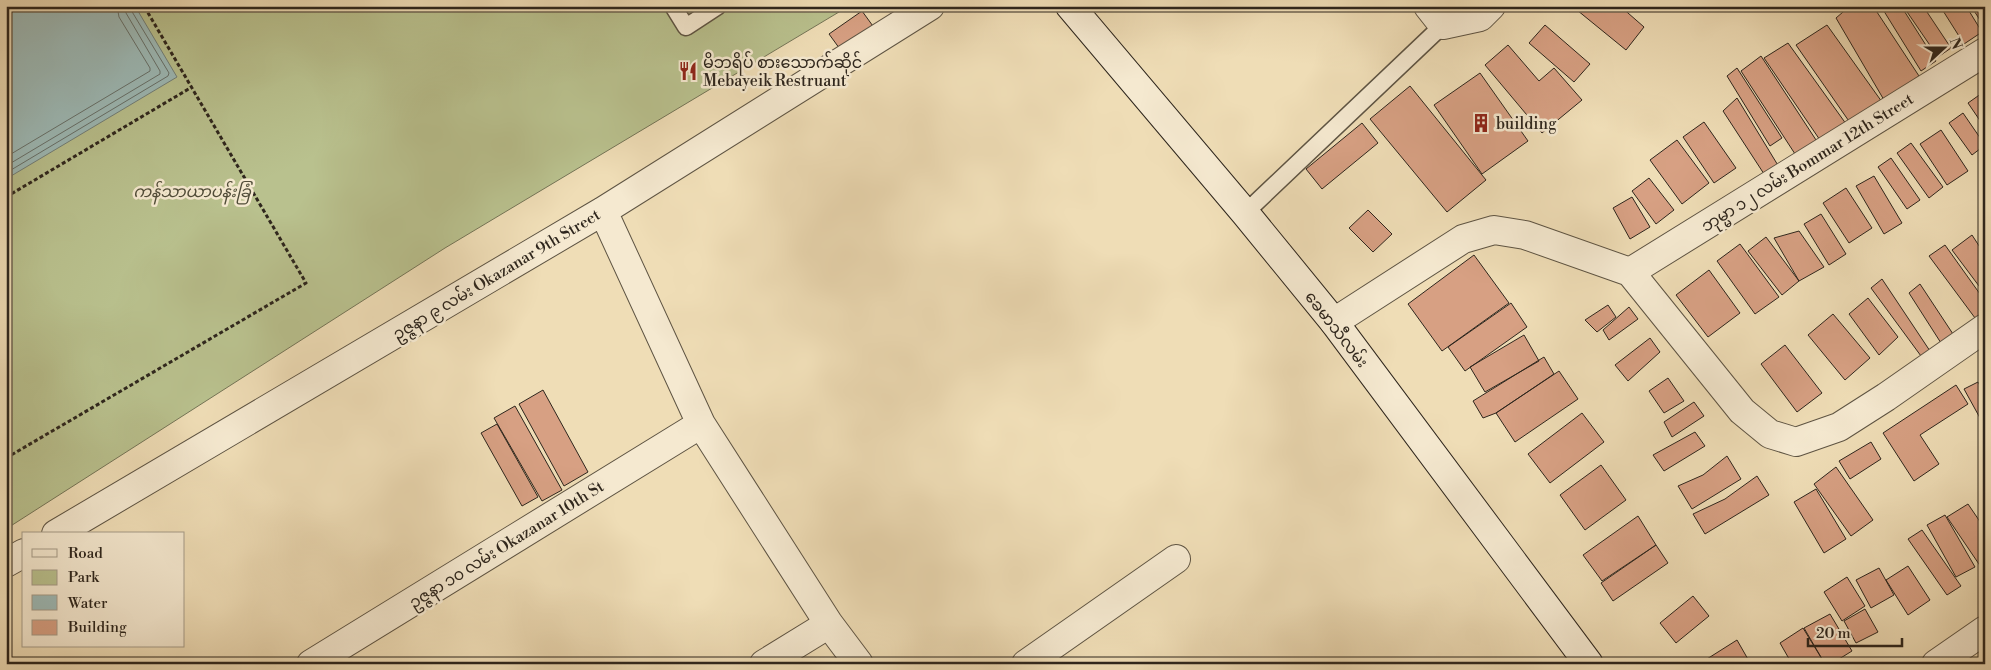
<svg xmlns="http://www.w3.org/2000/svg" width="1991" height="670" font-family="'Libre Bodoni','Noto Sans Myanmar',serif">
<rect width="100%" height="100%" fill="#efddb6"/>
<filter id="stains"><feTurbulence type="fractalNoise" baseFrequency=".004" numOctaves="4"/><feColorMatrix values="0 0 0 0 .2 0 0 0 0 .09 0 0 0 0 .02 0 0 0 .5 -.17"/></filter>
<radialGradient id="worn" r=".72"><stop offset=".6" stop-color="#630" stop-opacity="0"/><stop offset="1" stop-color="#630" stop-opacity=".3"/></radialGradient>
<!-- green -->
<path fill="#b9c18e" stroke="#747456" d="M6 6H849L445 248 6 529Z"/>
<!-- water -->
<path fill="#9dbab7" stroke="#717f79" d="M6 6H135L177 77 6 179Z"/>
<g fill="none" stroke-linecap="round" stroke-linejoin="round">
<!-- shore -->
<path stroke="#66706a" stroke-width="1" d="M6 157 150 71V68L119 17 117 6
M6 166 160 74V71L126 13 124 6
M6 173 168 76 169 73 131 10V6"/>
</g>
<!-- building -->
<path fill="#d7a083" stroke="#2e261d" d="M1572 6H1620L1644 27 1626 50Z
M1850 6H1873L1919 76 1884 100 1836 18Z
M1885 6H1901L1936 61 1921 71 1882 8Z
M1903 6H1923L1951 48 1938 57Z
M1940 6H1966L1982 32 1964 44Z
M1971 6H1985V28Z
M862 11 878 33 845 56 829 34Z
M1545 25 1590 64 1574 82 1529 43Z
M1827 25 1882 102 1853 127 1796 45Z
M1788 43 1849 128 1822 143 1764 58Z
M1508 45 1539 81 1554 68 1582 100 1542 133 1485 65Z
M1761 56 1818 143 1797 157 1741 71Z
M1737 68 1782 138 1770 146 1727 76Z
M1480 73 1528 141 1482 174 1434 105Z
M1410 86 1486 180 1447 212 1370 119Z
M1985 91V128L1968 103Z
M1737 98 1779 167 1766 177 1723 111Z
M1963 113 1985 145 1972 155 1949 123Z
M1704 122 1736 168 1714 183 1683 137Z
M1362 123 1378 143 1322 189 1306 169Z
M1941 130 1968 171 1947 185 1920 144Z
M1677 140 1709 183 1682 204 1650 160Z
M1911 143 1943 187 1929 198 1897 153Z
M1891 158 1920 200 1907 209 1878 167Z
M1874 176 1902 223 1884 234 1856 186Z
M1649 178 1674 210 1656 224 1632 191Z
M1846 188 1872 228 1849 243 1823 203Z
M1632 197 1650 227 1630 239 1613 208Z
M1368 210 1392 234 1373 252 1349 228Z
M1821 214 1846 254 1829 265 1804 224Z
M1799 231 1824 267 1799 281 1774 238Z
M1972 235 1985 255V294L1952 250Z
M1766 237 1799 281 1782 295 1748 251Z
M1740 244 1779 297 1755 314 1717 261Z
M1945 245 1985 301V317L1978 322 1929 256Z
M1474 255 1509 303 1442 351 1408 304Z
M1709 270 1740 313 1708 337 1676 295Z
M1882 279 1930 351 1921 356 1871 288Z
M1920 284 1953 334 1941 343 1909 293Z
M1868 298 1898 337 1879 355 1849 314Z
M1511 303 1527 327 1465 371 1448 347Z
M1608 305 1616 317 1597 332 1585 320Z
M1629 307 1638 319 1609 340 1603 330Z
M1833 314 1870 358 1845 380 1808 335Z
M1524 335 1539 361 1485 392 1470 367Z
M1650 338 1660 352 1628 381 1615 365Z
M1785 345 1822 393 1797 412 1761 364Z
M1544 357 1554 374 1496 413 1483 418 1473 401Z
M1559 371 1578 399 1515 442 1496 413Z
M1668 378 1684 401 1664 413 1649 391Z
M1978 382 1985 395V427L1964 389Z
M1956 385 1968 404 1920 435 1939 464 1914 481 1883 433Z
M543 390 588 472 564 486 519 404Z
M1694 402 1704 416 1672 437 1664 422Z
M515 406 562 490 542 501 494 418Z
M1582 413 1604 442 1550 483 1528 454Z
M497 424 538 497 522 506 481 433Z
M1695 432 1705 446 1664 471 1653 455Z
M1871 442 1881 459 1850 479 1839 461Z
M1727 456 1741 479 1692 509 1678 486 1703 475Z
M1601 465 1626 500 1585 530 1560 495Z
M1836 467 1873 520 1851 536 1814 484Z
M1757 476 1769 495 1705 534 1693 514 1725 499Z
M1816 489 1846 539 1824 553 1794 502Z
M1968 504 1985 529V573L1947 517Z
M1945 515 1975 567 1956 577 1927 525Z
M1638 516 1656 545 1602 581 1583 555Z
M1922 530 1961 586 1947 595 1908 539Z
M1656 545 1668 563 1613 601 1601 583Z
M1908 566 1930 600 1908 615 1886 580Z
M1879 568 1894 595 1871 608 1856 580Z
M1847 577 1865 606 1842 621 1824 592Z
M1693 596 1709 616 1676 643 1660 623Z
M1865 609 1878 632 1856 643 1844 621Z
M1830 614 1852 651 1831 664H1825L1804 628Z
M1803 628 1825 664H1792L1780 643Z
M1737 640 1749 661 1744 664H1699Z"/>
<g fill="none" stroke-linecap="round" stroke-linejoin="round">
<!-- service casing -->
<g stroke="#5e5443" stroke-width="19">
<path id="service" d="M673 6 686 27 718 6
M1245 213 1443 25"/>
</g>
<!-- minor casing -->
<g stroke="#5e5443" stroke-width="30">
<path id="minor" d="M1428 6 1443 25 1480 17 1491 6
M603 211 701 424 829 624 859 664
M1630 272 1985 52
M1334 322 1463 239 1494 230 1525 235 1630 272 1742 411 1770 434 1796 442 1839 427 1886 397 1985 328
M56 534 603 211 930 6
M6 563 24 553
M311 664 701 424
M764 664 829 624
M1026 664 1176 559"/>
</g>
<!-- tertiary casing -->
<g stroke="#5e5443" stroke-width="30">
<path id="tertiary" d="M1936 664 1985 630"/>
</g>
<!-- secondary casing -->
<g stroke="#2e261d" stroke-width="30">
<path id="secondary" d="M1070 6 1245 213 1334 322 1589 664"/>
</g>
<!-- path -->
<path stroke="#2e261d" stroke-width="3" stroke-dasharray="4 2.5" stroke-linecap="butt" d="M6 197 192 87
M6 458 306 283 144 6"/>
<!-- service -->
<use href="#service" stroke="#f5e9d0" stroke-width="16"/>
<!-- minor -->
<use href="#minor" stroke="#f5e9d0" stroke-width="28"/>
<!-- tertiary -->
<use href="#tertiary" stroke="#f5e9d0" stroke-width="28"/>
<!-- secondary -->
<use href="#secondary" stroke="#f5e9d0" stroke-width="28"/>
</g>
<!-- icons -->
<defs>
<g id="restaurant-bare" transform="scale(1.5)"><path d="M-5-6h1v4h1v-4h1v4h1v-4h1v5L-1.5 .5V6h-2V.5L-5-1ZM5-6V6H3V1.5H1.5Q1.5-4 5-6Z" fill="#8f2418" stroke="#f5e9d0" stroke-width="2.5" paint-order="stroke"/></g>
<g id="building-bare" transform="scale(1.5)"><path d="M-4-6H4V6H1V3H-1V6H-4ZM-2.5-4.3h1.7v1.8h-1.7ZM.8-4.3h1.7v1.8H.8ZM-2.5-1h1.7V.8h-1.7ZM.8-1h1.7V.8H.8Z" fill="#8f2418" stroke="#f5e9d0" stroke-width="2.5" paint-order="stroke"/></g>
</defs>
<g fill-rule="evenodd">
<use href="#restaurant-bare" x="688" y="71"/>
<use href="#building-bare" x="1481" y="123"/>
</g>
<g text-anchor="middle" stroke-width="5" stroke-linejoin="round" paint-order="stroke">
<!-- poi labels -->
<g font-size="16" fill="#2e261d" stroke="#f5e9d0" text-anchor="start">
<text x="703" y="68">မိဘရိပ် စားသောက်ဆိုင်<tspan x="703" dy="18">Mebayeik Restruant</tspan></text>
<text x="1496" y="129">building</text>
</g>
<!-- street labels -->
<g font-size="16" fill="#2e261d" stroke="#f5e9d0">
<text transform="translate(1807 162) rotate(-32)" y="6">ဘုမ္မာ ၁၂ လမ်း Bommar 12th Street</text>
<text transform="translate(496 274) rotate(-31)" y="6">ဥဇ္ဇနာ ၉ လမ်း Okazanar 9th Street</text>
<text transform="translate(1337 329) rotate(52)" y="6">ခေမာသီလမ်း</text>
<text transform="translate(506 544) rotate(-32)" y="6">ဥဇ္ဇနာ ၁၀ လမ်း Okazanar 10th St</text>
</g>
<!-- park labels -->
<g font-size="16" font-style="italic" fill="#514d39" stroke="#f5e9d0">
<text x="192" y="197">ကန်သာယာပန်းခြံ</text>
</g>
</g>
<!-- margin -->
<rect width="1991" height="670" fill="none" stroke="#efddb6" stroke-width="25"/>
<rect x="8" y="8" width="1976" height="655" fill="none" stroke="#2e261d" stroke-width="2.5"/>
<rect x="12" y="12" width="1966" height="645" fill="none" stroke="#2e261d"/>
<!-- legend -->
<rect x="22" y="532" width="162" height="115" fill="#f5e9d0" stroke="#a59b88"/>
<rect x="32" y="549" width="25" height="8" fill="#f5e9d0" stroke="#a59b88"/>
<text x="68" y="558" font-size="15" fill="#2e261d">Road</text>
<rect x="32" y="570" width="25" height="15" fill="#b9c18e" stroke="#a59b88"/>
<text x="68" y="582" font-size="15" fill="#2e261d">Park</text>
<rect x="32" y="595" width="25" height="15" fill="#9dbab7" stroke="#a59b88"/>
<text x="68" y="608" font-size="15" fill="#2e261d">Water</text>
<rect x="32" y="620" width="25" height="15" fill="#d7a083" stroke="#a59b88"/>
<text x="68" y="632" font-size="15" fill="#2e261d">Building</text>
<!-- north arrow -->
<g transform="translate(1944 48) rotate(69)" stroke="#f5e9d0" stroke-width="4" paint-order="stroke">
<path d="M0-4L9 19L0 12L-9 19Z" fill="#2e261d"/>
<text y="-8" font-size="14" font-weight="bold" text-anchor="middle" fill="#2e261d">N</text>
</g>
<!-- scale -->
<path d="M1808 638v8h94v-8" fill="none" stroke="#2e261d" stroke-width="2.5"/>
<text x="1816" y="638" font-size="15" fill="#2e261d" stroke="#f5e9d0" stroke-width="4" paint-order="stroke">20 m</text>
<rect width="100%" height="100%" filter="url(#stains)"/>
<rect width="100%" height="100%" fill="url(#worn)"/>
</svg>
